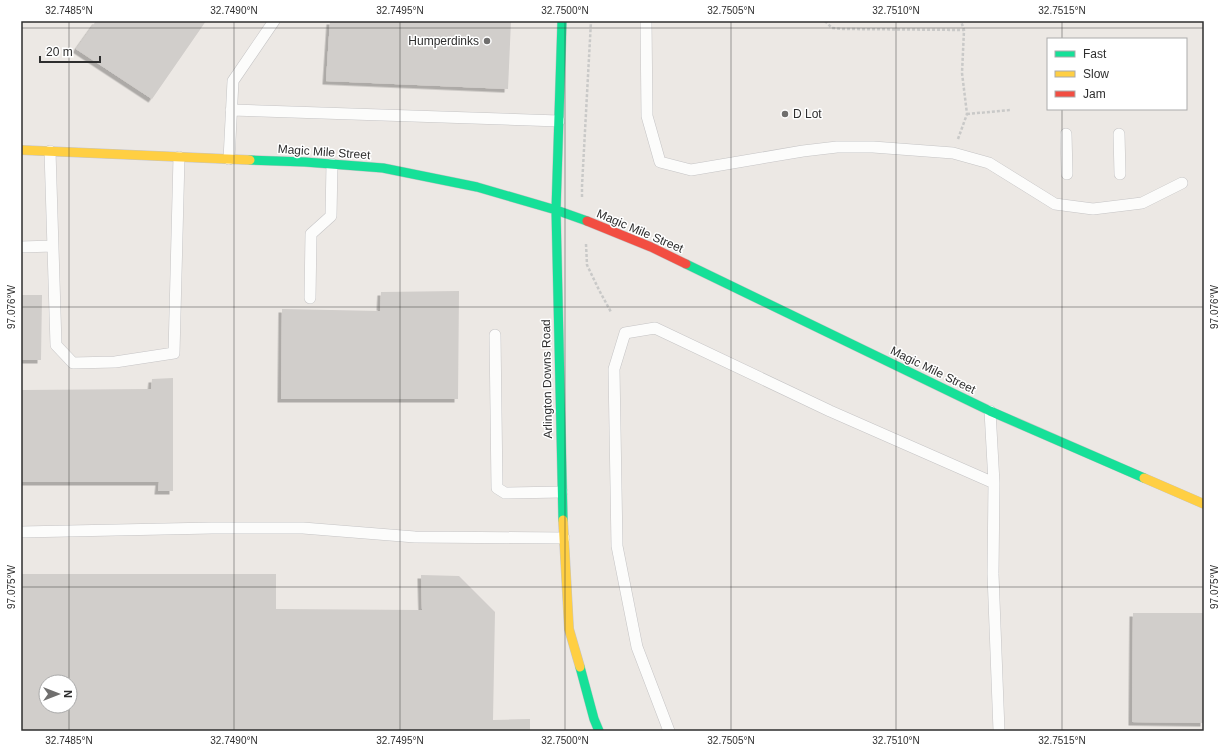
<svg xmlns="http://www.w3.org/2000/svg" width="1225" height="752" font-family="Helvetica,sans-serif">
<defs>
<filter id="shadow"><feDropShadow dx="-3.5" dy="3.5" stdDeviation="0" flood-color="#0004"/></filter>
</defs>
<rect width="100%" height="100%" fill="#ece8e4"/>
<!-- building -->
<path fill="#d1cecb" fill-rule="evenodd" filter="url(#shadow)" d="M96 21H206L152 99 76 49Z
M330 21H511L508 89 326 81Z
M459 291 458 399H281L282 309 380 311 381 292Z
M21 295H42L41 360H21Z
M173 378V491H158L159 482H21V390L151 389 152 379Z
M21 574H276V609L422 610 421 575 459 576 495 612 493 720 530 719V731H21ZM46 682H70V706H46Z
M1133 613H1204V723L1132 722Z"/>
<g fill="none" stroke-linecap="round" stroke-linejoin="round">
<!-- lane casing -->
<g stroke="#c5c4c5" stroke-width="12">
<path id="lane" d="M646 21 647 116 660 162 691 170 803 151 837 147H873L953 153 989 163 1055 204 1093 209 1142 203 1182 183
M231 110 559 121
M1066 134 1067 174
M1119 134 1120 174
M50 151 56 345 73 363 115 362 174 353 179 157
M229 159 233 81 274 21
M21 247 53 246
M310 298 311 234 331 216 332 164
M495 335 497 488 505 493 562 492
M990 411 994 483 993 574 999 731
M21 532 212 528H303L415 537 564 538
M669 731 637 647 617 546 614 369 625 333 655 328 830 411 994 483"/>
</g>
<!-- fast casing -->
<g stroke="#c5c4c5" stroke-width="10">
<path id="fast" d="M562 21 556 210 563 520
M250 160 305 162 383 168 477 187 556 210 587 221
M686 264 990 411 1144 478
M580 667 594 719 599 731"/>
</g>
<!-- slow casing -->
<g stroke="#c5c4c5" stroke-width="10">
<path id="slow" d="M21 150 250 160
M1144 478 1204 504
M563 520 569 629 580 667"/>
</g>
<!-- jam casing -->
<g stroke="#c5c4c5" stroke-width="10">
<path id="jam" d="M587 221 651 247 686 264"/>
</g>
<!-- path -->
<path stroke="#c9c9c8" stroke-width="2.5" stroke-dasharray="3 2" stroke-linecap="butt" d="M825 21 832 28 843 29 964 30
M967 114 1011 110
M958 139 967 114 962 73 964 30 961 21
M582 197V186L591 21
M586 244 587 265 599 290 611 312"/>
<!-- lane -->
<use href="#lane" stroke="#fcfcfb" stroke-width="11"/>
<!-- fast -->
<use href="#fast" stroke="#16e098" stroke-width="9"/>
<!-- slow -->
<use href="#slow" stroke="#ffcf43" stroke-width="9"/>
<!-- jam -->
<use href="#jam" stroke="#f24e42" stroke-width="9"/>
</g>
<!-- ticks -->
<path fill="none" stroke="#2e2e2e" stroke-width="1" stroke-opacity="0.45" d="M69 21V682M234 21V731M400 21V731M565 21V731M731 21V731M896 21V731M1062 21V39M21 28H1204M1062 109V731M21 307H1204M21 587H1204M69 706V731"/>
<!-- markers -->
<g fill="#706f6e" stroke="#fff" stroke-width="1.5">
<circle cx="487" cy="41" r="4"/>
<circle cx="785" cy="114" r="4"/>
</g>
<g text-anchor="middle" stroke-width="3" stroke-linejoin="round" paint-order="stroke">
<!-- poi labels -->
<g font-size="12" fill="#2e2e2e" stroke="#fff" text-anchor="end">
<text x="479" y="45">Humperdinks</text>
<text x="793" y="118" text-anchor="start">D Lot</text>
</g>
<!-- street labels -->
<g font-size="12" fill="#2e2e2e" stroke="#fff">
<text transform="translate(324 152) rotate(4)" y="4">Magic Mile Street</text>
<text transform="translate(640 231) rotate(23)" y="4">Magic Mile Street</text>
<text transform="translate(933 370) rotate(26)" y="4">Magic Mile Street</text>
<text transform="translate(547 379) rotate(-91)" y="4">Arlington Downs Road</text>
</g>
</g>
<!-- border -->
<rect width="1225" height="752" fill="none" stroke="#ffffff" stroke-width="44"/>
<!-- legend -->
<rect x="1047" y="38" width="140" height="72" fill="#ffffff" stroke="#ababab"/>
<rect x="1055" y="51" width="20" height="6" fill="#16e098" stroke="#ababab"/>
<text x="1083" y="58" font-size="12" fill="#2e2e2e">Fast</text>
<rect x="1055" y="71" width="20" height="6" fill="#ffcf43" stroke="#ababab"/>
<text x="1083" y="78" font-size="12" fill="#2e2e2e">Slow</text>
<rect x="1055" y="91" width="20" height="6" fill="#f24e42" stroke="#ababab"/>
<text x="1083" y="98" font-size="12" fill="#2e2e2e">Jam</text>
<!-- north arrow -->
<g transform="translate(58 694) rotate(90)"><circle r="19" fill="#ffffff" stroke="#ababab"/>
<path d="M0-3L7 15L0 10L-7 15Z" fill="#706f6e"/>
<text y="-6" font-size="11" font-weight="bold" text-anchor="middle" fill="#2e2e2e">N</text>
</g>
<!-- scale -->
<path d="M40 56v6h60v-6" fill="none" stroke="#2e2e2e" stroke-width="2"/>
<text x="46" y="56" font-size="12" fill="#2e2e2e" stroke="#ffffff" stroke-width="3" paint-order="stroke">20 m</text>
<rect x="22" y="22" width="1181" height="708" fill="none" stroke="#2e2e2e" stroke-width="1.5"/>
<g font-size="10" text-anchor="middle" fill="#2e2e2e">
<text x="69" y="14">32.7485°N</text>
<text x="234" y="14">32.7490°N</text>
<text x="400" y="14">32.7495°N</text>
<text x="565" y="14">32.7500°N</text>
<text x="731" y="14">32.7505°N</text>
<text x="896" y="14">32.7510°N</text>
<text x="1062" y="14">32.7515°N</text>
<text transform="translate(1214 307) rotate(-90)" y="4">97.076°W</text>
<text transform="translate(11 307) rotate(-90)" y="4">97.076°W</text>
<text transform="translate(1214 587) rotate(-90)" y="4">97.075°W</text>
<text transform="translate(11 587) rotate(-90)" y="4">97.075°W</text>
<text x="69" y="744">32.7485°N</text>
<text x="234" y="744">32.7490°N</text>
<text x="400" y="744">32.7495°N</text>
<text x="565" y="744">32.7500°N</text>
<text x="731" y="744">32.7505°N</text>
<text x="896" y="744">32.7510°N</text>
<text x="1062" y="744">32.7515°N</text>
</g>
</svg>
